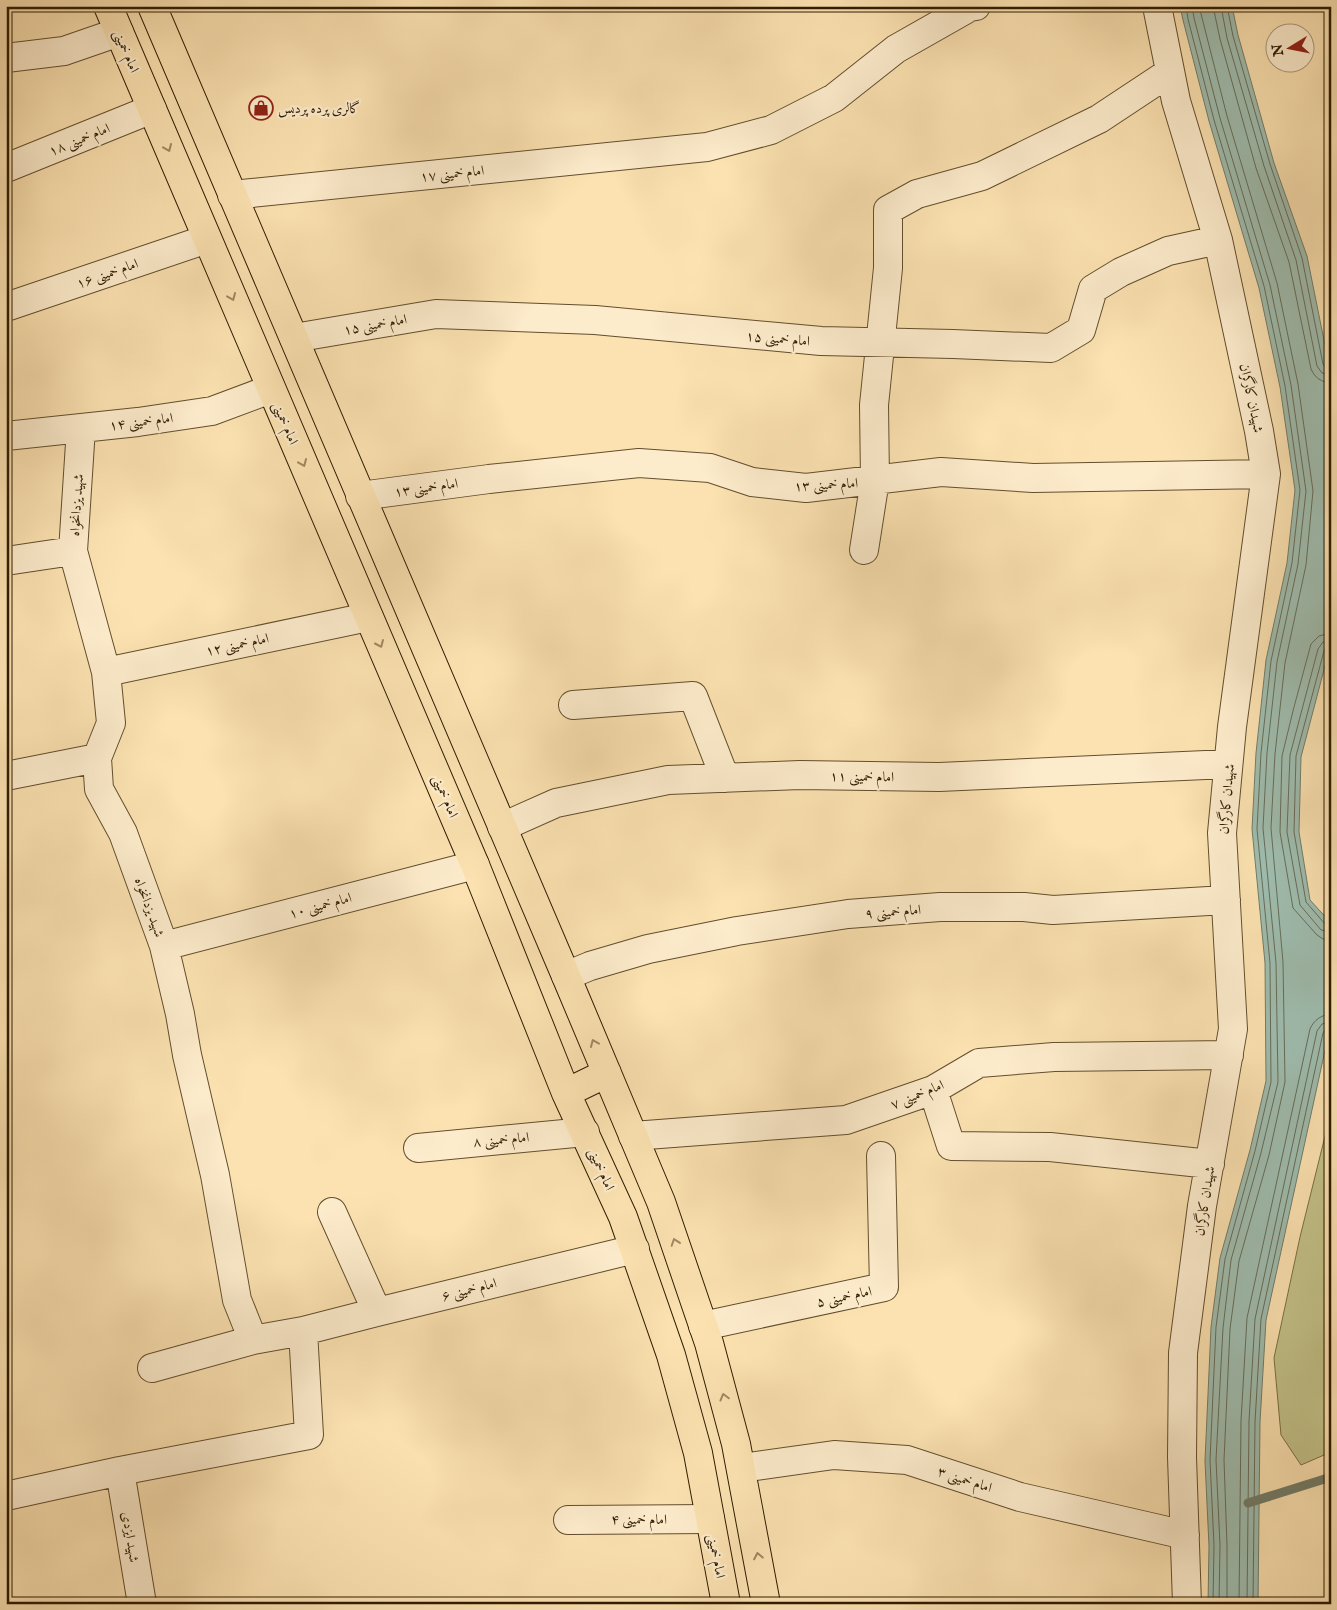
<svg xmlns="http://www.w3.org/2000/svg" width="1337" height="1610" font-family="'IM FELL English',Amiri,serif">
<rect width="100%" height="100%" fill="#fce2b1"/>
<filter id="stains"><feTurbulence type="fractalNoise" baseFrequency=".004" numOctaves="4"/><feColorMatrix values="0 0 0 0 .2 0 0 0 0 .09 0 0 0 0 .02 0 0 0 .5 -.17"/></filter>
<radialGradient id="worn" r=".72"><stop offset=".6" stop-color="#630" stop-opacity="0"/><stop offset="1" stop-color="#630" stop-opacity=".3"/></radialGradient>
<!-- green -->
<path fill="#c3c289" stroke="#797046" d="M1331 1112V1452L1301 1465 1281 1435 1274 1358 1300 1237Z"/>
<!-- water -->
<path fill="#9fbdaf" stroke="#727d6a" d="M1180 6H1232L1238 35 1274 163 1307 256 1331 375V643L1301 757 1299 832 1310 900 1331 923V1023L1266 1320 1260 1422 1258 1604H1208L1209 1546 1205 1461 1211 1327 1220 1258 1250 1150 1266 1081 1265 963 1252 829 1256 753 1266 660 1287 563 1295 490 1280 387 1259 288 1209 121 1183 20Z"/>
<g fill="none" stroke-linecap="round" stroke-linejoin="round">
<!-- shore -->
<path stroke="#676d59" stroke-width="1" d="M1186 6 1188 19 1214 120 1264 286 1285 386 1300 490 1292 563 1271 661 1261 753 1257 829 1270 963 1271 1082 1255 1151 1225 1259 1216 1327 1210 1460 1214 1545 1213 1604
M1192 6 1194 18 1220 118 1270 285 1291 385 1306 491 1298 564 1277 662 1267 753 1263 828 1276 963 1278 1082 1261 1153 1231 1260 1223 1328 1216 1460 1220 1545 1219 1604
M1199 6 1227 116 1277 283 1298 384 1313 491 1306 565 1285 663 1275 754 1271 828 1283 962 1285 1082 1269 1155 1239 1261 1230 1329 1224 1460 1227 1545V1604
M1213 6 1220 39 1256 168 1289 262 1311 369C1315 378 1321 382 1331 383
M1221 6 1227 38 1264 166 1296 260 1317 366 1322 373 1331 375
M1227 6 1233 36 1270 164 1302 258 1323 364 1326 368 1331 369
M1331 633 1319 636 1311 644 1294 707 1282 756 1280 832 1293 908 1317 935 1323 939 1331 940
M1331 640 1323 642 1318 649 1290 755 1287 832 1300 905 1321 930 1331 932
M1331 646 1326 647 1324 651 1296 756 1294 832 1306 902 1325 924 1331 926
M1239 1604 1241 1421 1247 1318 1310 1029C1314 1020 1321 1015 1331 1014
M1247 1604 1249 1421 1255 1319 1317 1031 1322 1024 1331 1022
M1253 1604 1255 1422 1261 1319 1323 1033 1326 1029 1331 1028"/>
<!-- stream -->
<path stroke="#727d6a" stroke-width="9" d="M1248 1503 1331 1477"/>
<!-- minor casing -->
<g stroke="#624e2e" stroke-width="30">
<path id="minor" d="M1157 6 1176 101 1218 240 1259 431 1266 474 1232 727 1222 833 1233 1029 1202 1206 1183 1353 1182 1457 1187 1604
M6 58 64 51 119 32
M6 168 152 109
M232 195 707 147 771 130 834 98 896 49 970 7 976 6
M6 307 207 239
M294 338 436 314 595 320 821 341 953 344 1051 348 1081 330 1093 289 1121 272 1168 251 1218 240
M81 428 73 551 106 672 111 723 97 758 99 789 123 833 164 946 180 1014 187 1055 215 1175 237 1300 253 1340 303 1331 377 1312 635 1249
M6 436 138 422 212 411 271 389
M360 496 489 479 639 463 710 468 752 482 806 488 941 472 1033 478 1266 474
M864 550 875 480 874 405 888 268V210L917 194 982 176 1099 119 1170 72
M6 561 73 551
M106 672 368 617
M573 705 693 696 725 778
M6 776 97 758
M502 827 556 803 668 780 800 775 939 777 1228 764
M164 946 475 865
M566 976 590 966 648 949 737 931 848 914 940 907H1024L1053 910 1226 900
M933 1090 951 1146 1050 1147 1210 1164
M633 1136 846 1120 933 1090 979 1063 1054 1057 1229 1055
M418 1148 585 1132
M332 1212 377 1312
M703 1326 884 1287 881 1156
M152 1368 253 1340
M741 1468 834 1455 907 1460 1020 1497 1185 1535
M120 1471 142 1604
M6 1496 120 1471 309 1435 303 1331
M568 1520 710 1519"/>
</g>
<!-- major casing -->
<g stroke="#2f1d03" stroke-width="30">
<path id="major" d="M108 6 475 865 566 1093 623 1217 671 1355 698 1453 726 1604
M152 6 566 976 661 1202 709 1343 736 1444 766 1604
M566 1093 607 1073"/>
</g>
<!-- minor -->
<use href="#minor" stroke="#fdeccc" stroke-width="28"/>
<!-- major -->
<use href="#major" stroke="#fce2b1" stroke-width="28"/>
</g>
<!-- one-way arrows -->
<defs><path id="oneway-chevron" d="M-2-3.5L2.5 0L-2 3.5" fill="none" stroke-width="1.6" stroke-linecap="round" stroke-linejoin="round" transform="scale(1.25)"/></defs>
<g stroke="#a08963">
<use href="#oneway-chevron" transform="translate(168 148) rotate(67)"/>
<use href="#oneway-chevron" transform="translate(232 297) rotate(67)"/>
<use href="#oneway-chevron" transform="translate(303 463) rotate(67)"/>
<use href="#oneway-chevron" transform="translate(380 644) rotate(66)"/>
<use href="#oneway-chevron" transform="translate(594 1043) rotate(-113)"/>
<use href="#oneway-chevron" transform="translate(675 1242) rotate(-109)"/>
<use href="#oneway-chevron" transform="translate(724 1397) rotate(-105)"/>
<use href="#oneway-chevron" transform="translate(758 1556) rotate(-101)"/>
</g>
<!-- icons -->
<defs>
<g id="shop-ring" transform="scale(1.25)"><circle r="9.5" fill="#fdeccc" stroke="#8f2418" stroke-width="1.5"/><path d="M-5-2.5h2.3a2.7 3.5 0 0 1 5.4 0H5L5.5 6h-11ZM-1.5-2.5h3a1.5 2.3 0 0 0-3 0Z" fill="#8f2418"/></g>
</defs>
<g fill-rule="evenodd">
<use href="#shop-ring" x="261" y="108"/>
</g>
<g text-anchor="middle" stroke-width="4.5" stroke-linejoin="round" paint-order="stroke">
<!-- street labels -->
<g font-size="14" fill="#2f1d03" stroke="#fdeccc">
<text transform="translate(127 51) rotate(67)" y="5">امام خمینی</text>
<text transform="translate(79 139) rotate(-22)" y="5">امام خمینی ۱۸</text>
<text transform="translate(452 173) rotate(-6)" y="5">امام خمینی ۱۷</text>
<text transform="translate(107 273) rotate(-19)" y="5">امام خمینی ۱۶</text>
<text transform="translate(375 324) rotate(-10)" y="5">امام خمینی ۱۵</text>
<text transform="translate(778 338) rotate(5)" y="5">امام خمینی ۱۵</text>
<text transform="translate(1252 398) rotate(78)" y="5">شهیدان کارگران</text>
<text transform="translate(141 421) rotate(-7)" y="5">امام خمینی ۱۴</text>
<text transform="translate(286 423) rotate(67)" y="5">امام خمینی</text>
<text transform="translate(826 484) rotate(-3)" y="5">امام خمینی ۱۳</text>
<text transform="translate(426 487) rotate(-8)" y="5">امام خمینی ۱۳</text>
<text transform="translate(76 505) rotate(-86)" y="5">شهید یزدانخواه</text>
<text transform="translate(237 644) rotate(-12)" y="5">امام خمینی ۱۲</text>
<text transform="translate(862 776) rotate(1)" y="5">امام خمینی ۱۱</text>
<text transform="translate(446 796) rotate(67)" y="5">امام خمینی</text>
<text transform="translate(1226 799) rotate(-85)" y="5">شهیدان کارگران</text>
<text transform="translate(320 905) rotate(-15)" y="5">امام خمینی ۱۰</text>
<text transform="translate(150 907) rotate(70)" y="5">شهید یزدانخواه</text>
<text transform="translate(893 911) rotate(-4)" y="5">امام خمینی ۹</text>
<text transform="translate(917 1094) rotate(-22)" y="5">امام خمینی ۷</text>
<text transform="translate(501 1139) rotate(-5)" y="5">امام خمینی ۸</text>
<text transform="translate(602 1169) rotate(66)" y="5">امام خمینی</text>
<text transform="translate(1204 1201) rotate(-81)" y="5">شهیدان کارگران</text>
<text transform="translate(469 1289) rotate(-14)" y="5">امام خمینی ۶</text>
<text transform="translate(844 1296) rotate(-12)" y="5">امام خمینی ۵</text>
<text transform="translate(965 1479) rotate(18)" y="5">امام خمینی ۳</text>
<text x="639" y="1524">امام خمینی ۴</text>
<text transform="translate(131 1537) rotate(81)" y="5">شهید ایزدی</text>
<text transform="translate(717 1556) rotate(79)" y="5">امام خمینی</text>
</g>
<!-- poi labels -->
<g font-size="14" fill="#2f1d03" stroke="#fdeccc" text-anchor="start">
<text x="278" y="113">گالری پرده پردیس</text>
</g>
</g>
<!-- margin -->
<rect width="1337" height="1610" fill="none" stroke="#fce2b1" stroke-width="25"/>
<rect x="8" y="8" width="1322" height="1595" fill="none" stroke="#2f1d03" stroke-width="2.5"/>
<rect x="12" y="12" width="1312" height="1585" fill="none" stroke="#2f1d03"/>
<!-- north arrow -->
<g transform="translate(1290 48) rotate(260)"><circle r="24" fill="#fdeccc" stroke="#ab997c"/>
<path d="M0-4L9 19L0 12L-9 19Z" fill="#8f2418"/>
<text y="-8" font-size="14" font-weight="bold" text-anchor="middle" fill="#2f1d03">N</text>
</g>
<rect width="100%" height="100%" filter="url(#stains)"/>
<rect width="100%" height="100%" fill="url(#worn)"/>
</svg>
